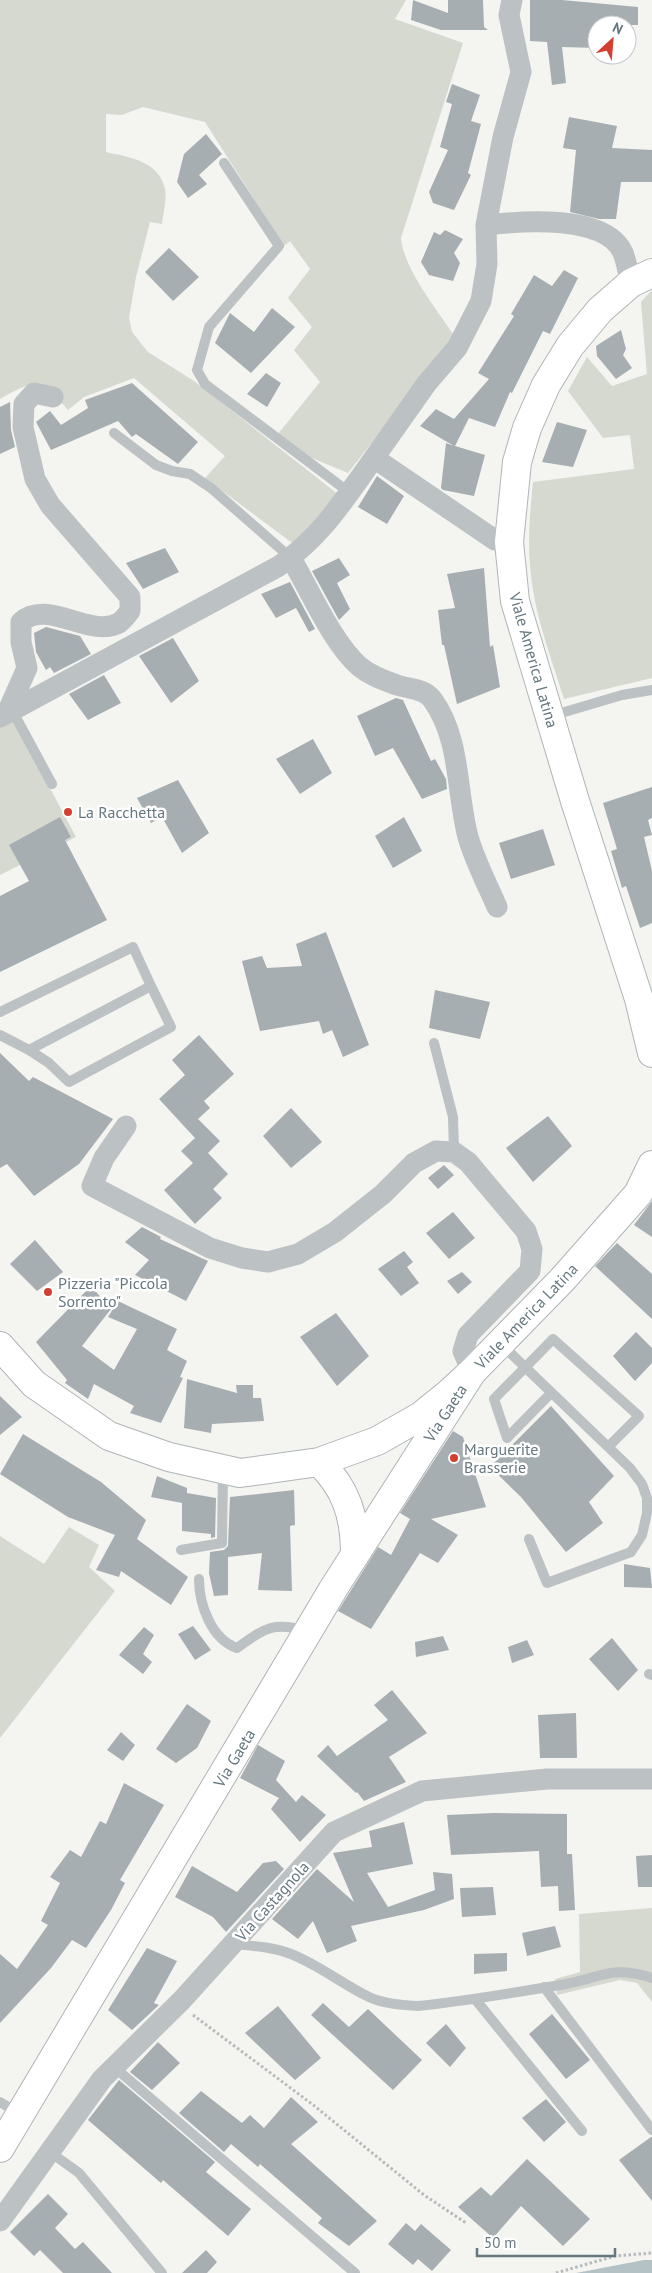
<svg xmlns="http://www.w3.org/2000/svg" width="652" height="2273" font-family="'PT Sans',sans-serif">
<rect width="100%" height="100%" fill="#f4f4f1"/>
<!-- green -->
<path fill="#d5d9d0" d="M0 0H406L395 19 463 43 401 238C403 268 438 311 455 337L348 473 302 454 278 434 320 382 294 350 312 327 288 298 310 269 290 241 284 246 205 122 143 107 122 115 106 114V152C129 157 159 161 165 189 167 199 163 214 162 224L150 222 136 277 129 318 132 332 148 352 194 381 339 495 295 545 205 478 225 456 134 378 84 397 68 410C41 377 38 378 0 399Z
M652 290V678L564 699C552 660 535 616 531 575 527 544 530 513 533 482L634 469 630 435 603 438 568 391 587 357 612 386 647 374 641 302Z
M13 719 76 837 0 875V726Z
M69 1527 99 1545 89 1567 115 1591 0 1738V1536L44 1564Z
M652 1908V2002L637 1983 620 1980 557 1995 555 1979 580 1972 579 1914Z"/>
<!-- water -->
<path fill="#b5c2c5" d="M644 2260H652V2273H576Z"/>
<!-- building -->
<path fill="#a6aeb1" d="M413 0 448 13V0H483L484 27 488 30H441L411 20Z
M530 0H562L638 7V25H597V48L562 47 566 83 552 85 547 42 530 41Z
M452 84 480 95 471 121 481 124 468 173 471 175 454 210 433 203 429 192 448 150 440 147 452 104 446 102Z
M569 117 617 126 612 148 652 150V182H621L616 219H599L570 212 576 150 563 148Z
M206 134 222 154 199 175 207 184 188 198 177 182 184 154Z
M445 230 463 239 454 253 460 263 453 281 429 275 421 262 434 232 440 235Z
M169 248 199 277 173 301 145 272Z
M564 270 578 278 550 334 543 331 512 393 510 392 495 427 469 418 455 446 485 455 474 496 443 490 441 488 446 443 454 446 420 426 436 409 454 419 489 379 478 373 514 316 511 314 534 275 552 286Z
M272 308 295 327 251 373 215 343 230 313 254 332Z
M621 330 626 349 623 355 632 368 616 379 597 356 596 346Z
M266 373 281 383 267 407 247 394Z
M132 383 198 442 178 464 136 434 132 437 118 421 51 450 36 422 50 411 61 425 88 408 85 400Z
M10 402 11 430 15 447 0 454V407Z
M557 422 587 430 573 467 542 462Z
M377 476 404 496 387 524 358 507Z
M165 548 179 572 143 589 126 563Z
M339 558 350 575 337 583 350 609 339 620 312 571Z
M484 568 490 647 493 645 500 687 457 704 444 645H442L438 610 455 608 447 574Z
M290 582 315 629 309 632 296 608 276 618 261 594Z
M46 627 80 636 91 654 54 673 50 667 46 670 36 652 34 633Z
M173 638 199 681 171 703 139 656Z
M104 675 121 703 88 720 69 694Z
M396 698 403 700 431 761 435 759 446 779 447 789 422 799 393 748 375 756 357 716Z
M313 739 332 773 300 794 276 759Z
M178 780 209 833 182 853 162 817 151 823 137 798Z
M652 787V818L648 820 652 835 644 837 652 871V923L640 928 626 886 622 888 611 851 617 849 603 803Z
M60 817 71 837 65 840 107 920 0 972V896L29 881 9 845Z
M404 817 422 851 393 868 375 836Z
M543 829 555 865 511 879 499 843Z
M326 932 369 1045 343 1057 332 1030 323 1034 319 1021 260 1031 242 961 262 956 267 968 302 966 296 944Z
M435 990 490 1002 480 1039 429 1028Z
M199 1035 234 1074 204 1101 210 1108 198 1119 220 1141 208 1153 228 1174 213 1189 222 1198 195 1224 164 1190 193 1163 181 1151 195 1138 159 1099 185 1075 172 1060Z
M0 1053 29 1081 33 1077 113 1119 79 1164 34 1196 7 1164 0 1168Z
M291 1108 322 1142 291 1168 263 1136Z
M548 1116 572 1146 533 1182 506 1148Z
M444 1165 454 1175 438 1189 428 1178Z
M652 1201V1237L634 1225Z
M453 1212 475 1238 449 1259 426 1233Z
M142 1227 161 1237 160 1239 208 1261 186 1301 135 1275 149 1260 125 1242Z
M35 1240 63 1272 37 1291 10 1264Z
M617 1243 652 1274V1319L595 1266Z
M404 1251 413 1262 407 1267 419 1283 401 1296 378 1269Z
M462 1272 472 1282 458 1294 447 1281Z
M91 1286 111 1309 82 1346 114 1370 137 1329 108 1317 118 1301 177 1329 167 1350 187 1361 180 1377 183 1378 161 1423 130 1413 134 1406 94 1384 88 1399 65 1383 67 1380 36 1342Z
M336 1313 369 1356 337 1386 300 1337Z
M636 1332 652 1348V1363L635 1381 613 1356Z
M187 1379 237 1393 236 1385H253V1398H261L264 1421 212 1424 211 1433 184 1428Z
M0 1396 22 1417 0 1435Z
M551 1406 614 1476 589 1502 603 1523 566 1552 521 1497 490 1467Z
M453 1431 463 1437 486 1507 431 1519 458 1535 438 1563 420 1553 371 1629 338 1611 378 1547 391 1555 410 1519 400 1513Z
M23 1434 101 1482 146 1520 137 1539 188 1577 171 1605 121 1571 119 1577 96 1570 115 1535 68 1517 0 1474Z
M157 1476 187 1488V1493L216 1498 215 1537 211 1538V1534L182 1531V1503L151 1497Z
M294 1490 295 1525 290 1526 292 1591 258 1590 262 1553 228 1557V1595L214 1596 209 1573 210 1552 224 1550 228 1546 230 1497Z
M624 1564 650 1568 652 1588 624 1587Z
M193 1626 211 1650 195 1660 178 1634Z
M144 1627 154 1635 143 1654 152 1662 143 1674 119 1655Z
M443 1636 449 1650 416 1657 415 1642Z
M612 1638 638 1670 618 1691 589 1659Z
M527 1640 534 1655 512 1663 508 1647Z
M392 1690 427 1733 389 1757 406 1782 364 1801 357 1792 356 1793 317 1756 328 1745 337 1756 388 1720 374 1705Z
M187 1704 211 1721 197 1748 176 1763 156 1749Z
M576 1713 577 1758H540L538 1715Z
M121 1732 135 1745 123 1761 107 1750Z
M258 1745 285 1761 276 1780 296 1802 302 1795 326 1815 300 1842 271 1809 279 1798 240 1778Z
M124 1783 164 1805 120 1880 125 1883 111 1910 86 1948 72 1940 51 1968 0 2023V1954L17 1969 48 1925 41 1921 60 1883 50 1877 70 1850 81 1857 100 1821 106 1824Z
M494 1813 567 1814V1854H572L575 1910 559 1911 558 1886 541 1887 539 1851 451 1855 447 1815Z
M404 1822 413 1864 367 1873 388 1907 435 1890 433 1872 452 1874 454 1899 424 1910 351 1926 357 1941 327 1953 313 1921 298 1939 272 1919 317 1869 354 1902 333 1853 372 1847 369 1831Z
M652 1855V1887H638L636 1856Z
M276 1861 284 1869 226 1932 213 1917 175 1897 192 1866 237 1892 263 1863Z
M493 1887 496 1915 462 1917 460 1888Z
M555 1926 561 1947 527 1956 522 1933Z
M147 1948 177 1961 154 2003 159 2005 132 2030 108 2010Z
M507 1953V1971L474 1974V1954Z
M323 2003 349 2027 368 2009 422 2060 393 2090 311 2015Z
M278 2006 321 2058 295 2080 245 2033Z
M552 2014 590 2060 566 2079 529 2034Z
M446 2024 466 2048 450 2067 426 2043Z
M158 2042 180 2063 152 2090 130 2072Z
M119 2080 215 2162 206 2172 251 2209 228 2236 163 2180 161 2183 88 2120Z
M201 2091 242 2123 250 2115 264 2128 291 2097 318 2122 291 2144 377 2221 349 2246 318 2223 322 2218 260 2164 258 2167 231 2144 224 2152 179 2113Z
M546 2099 566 2122 544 2142 522 2118Z
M651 2137H652V2201L619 2160Z
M527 2159 590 2219 563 2246 521 2206 493 2238 458 2207 481 2187 491 2196Z
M48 2194 68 2214 55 2228 75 2249 83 2242 112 2273H63L40 2250 34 2256 10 2232Z
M406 2223 415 2231 421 2224 451 2250 432 2271 418 2259 413 2265 388 2244Z
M206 2250 217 2262 207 2273H182Z"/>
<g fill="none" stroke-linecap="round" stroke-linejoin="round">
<!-- secondary casing -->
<g stroke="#aeb5b7" stroke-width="30">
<path id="secondary" d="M652 273 631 283 600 310 570 346 546 385 527 428 517 462 509 542 515 601 575 801 639 999 652 1053
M0 1346 34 1384 109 1436 169 1457 240 1473 319 1462 377 1441 421 1416 447 1395 472 1372 562 1280 638 1194 652 1165
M319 1462C347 1489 355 1517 355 1555
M0 2148 335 1586 472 1372"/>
</g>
<!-- path -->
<path stroke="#b6babb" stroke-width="3" stroke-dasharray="2.5 2.5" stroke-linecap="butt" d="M193 2015 312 2104 424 2195 466 2223
M556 2273 615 2256 652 2253"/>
<!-- lane -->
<path stroke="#bcc1c3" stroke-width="10" d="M224 163 279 246 209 327 197 370 205 384 350 493
M114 433 156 465 172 471 190 474 211 488 291 558
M12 710 52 784
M551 716 622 695 652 690
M0 1012 133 947 151 986 29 1050 0 1035
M434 1043 453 1117 454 1152
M29 1050 49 1063 69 1082 171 1027 151 986
M501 1344 630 1468 642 1484 647 1498V1513L642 1535 631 1552 547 1583 529 1539
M551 1393 507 1438 494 1399 553 1339 639 1416 608 1447
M181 1550 222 1543 223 1470
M199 1579C199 1604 211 1639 237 1648 265 1628 273 1621 308 1631
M649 1674 652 1675
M234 1944C253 1946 273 1947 291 1954 319 1965 342 1984 369 1997 384 2004 403 2005 418 2006 468 2001 517 1992 566 1984 603 1977 612 1965 652 1978
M544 1987 652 2130
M475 1999 582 2131
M114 2067 355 2273
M0 2102 18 2113
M50 2152 79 2173 162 2273"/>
<!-- street -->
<path stroke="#bcc1c3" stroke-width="21" d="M486 225 503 137 521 72 509 15 512 0
M374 458 427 383 457 348 481 301 487 264 486 225C521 221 606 214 623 253 627 262 628 274 631 283
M291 558C309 589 333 644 360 667 370 675 385 681 397 685 408 689 424 688 432 699 461 738 456 791 468 837 475 861 487 884 497 907
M7 713 27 668 21 642V622C48 598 90 639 119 623 123 620 127 615 130 611V597L50 505 35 479 23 427 24 404 34 393 53 397
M0 717 279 566C322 536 344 500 374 458L495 540 509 542
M126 1126 104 1158 92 1186 210 1248 242 1258 268 1262 298 1254 335 1232 383 1194 414 1163 436 1151 454 1152 468 1162 526 1231 532 1249 530 1271 468 1335 463 1351 472 1372
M0 2221 102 2079 182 2000 334 1832 422 1791 547 1779H652"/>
<!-- secondary -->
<use href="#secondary" stroke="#fff" stroke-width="28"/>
</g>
<!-- markers -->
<g fill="#d43f31" stroke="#fff" stroke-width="2">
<circle cx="68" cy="812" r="5"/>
<circle cx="48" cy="1292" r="5"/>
<circle cx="454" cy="1458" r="5"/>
</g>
<g text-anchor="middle" stroke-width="5" stroke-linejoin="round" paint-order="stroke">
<!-- street labels -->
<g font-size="16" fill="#66787f" stroke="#fff">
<text transform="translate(534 660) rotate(74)" y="6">Viale America Latina</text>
<text transform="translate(526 1316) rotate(-46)" y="6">Viale America Latina</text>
<text transform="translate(445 1413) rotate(-57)" y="6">Via Gaeta</text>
<text transform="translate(234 1758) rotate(-59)" y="6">Via Gaeta</text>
<text transform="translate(272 1901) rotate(-48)" y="6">Via Castagnola</text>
</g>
<!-- poi labels -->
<g font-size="16" fill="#66787f" stroke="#fff" text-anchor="start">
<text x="78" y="818">La Racchetta</text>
<text x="58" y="1289">Pizzeria "Piccola<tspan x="58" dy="18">Sorrento"</tspan></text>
<text x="464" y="1455">Marguerite<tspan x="464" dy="18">Brasserie</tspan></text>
</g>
</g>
<!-- north arrow -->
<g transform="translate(612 40) rotate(26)"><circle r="24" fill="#ffffff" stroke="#c2c9cc"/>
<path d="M0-4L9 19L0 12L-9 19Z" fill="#d43f31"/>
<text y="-8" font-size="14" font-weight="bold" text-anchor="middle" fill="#66787f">N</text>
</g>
<!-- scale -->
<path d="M477 2248v8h138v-8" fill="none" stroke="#66787f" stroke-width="2.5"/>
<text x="484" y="2248" font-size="15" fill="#66787f" stroke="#ffffff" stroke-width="4" paint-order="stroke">50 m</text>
</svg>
